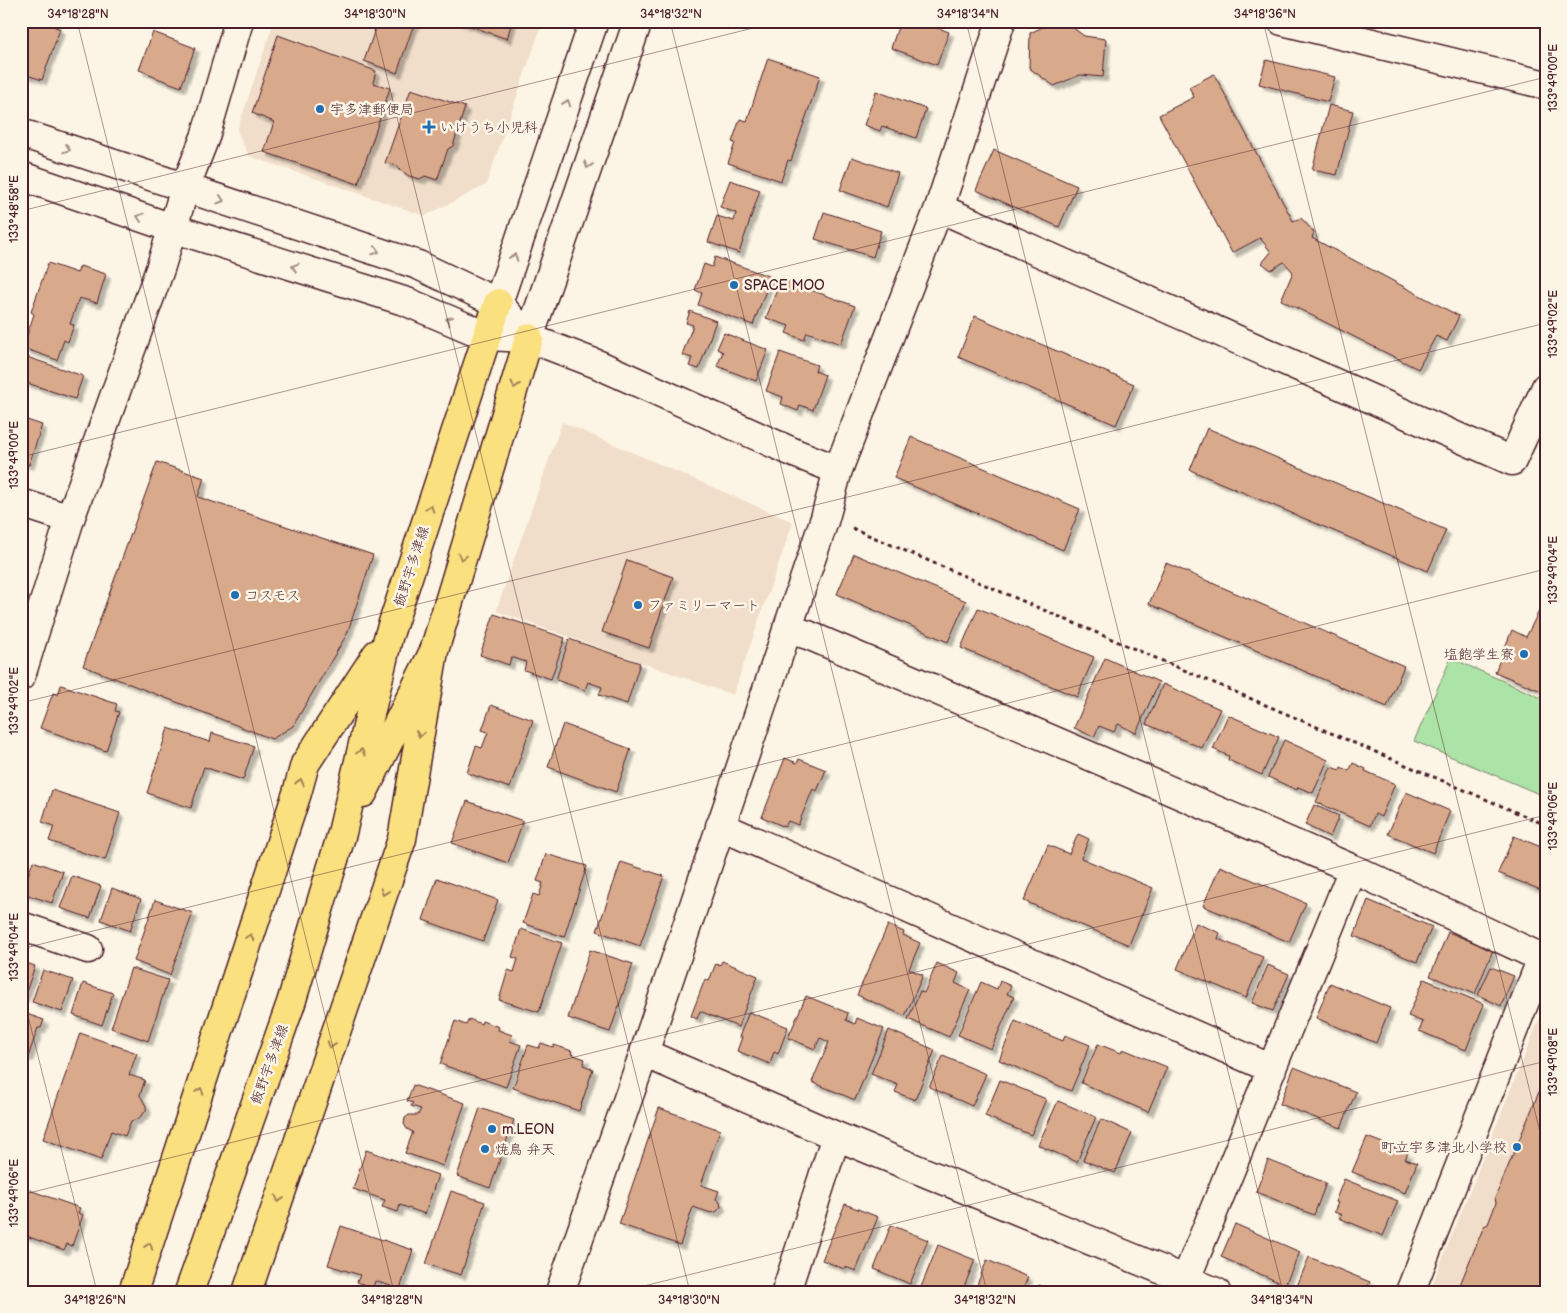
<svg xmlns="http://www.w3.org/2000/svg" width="1567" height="1313" font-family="'Balsamiq Sans','Klee One',sans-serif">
<defs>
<filter id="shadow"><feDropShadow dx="4.5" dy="4.5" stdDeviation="1" flood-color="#0004"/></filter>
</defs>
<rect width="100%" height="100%" fill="#fcf5e5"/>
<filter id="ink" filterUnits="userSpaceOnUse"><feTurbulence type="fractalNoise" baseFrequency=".02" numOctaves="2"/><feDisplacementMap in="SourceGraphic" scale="10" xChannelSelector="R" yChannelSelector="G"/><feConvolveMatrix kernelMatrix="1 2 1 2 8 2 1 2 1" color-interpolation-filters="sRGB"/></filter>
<g filter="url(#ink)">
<!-- built -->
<path fill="#f1deca" d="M274 21H543L486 185 425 216 249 156 237 131Z
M562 422 793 522 733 695 496 611Z
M1546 1002V1292H1429Z"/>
<!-- green -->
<path fill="#ace3a7" stroke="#7b8169" d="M1451 658 1546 700V797L1414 741Z"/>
<!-- building -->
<path fill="#d8a98a" stroke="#4a1f2b" filter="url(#shadow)" d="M21 21H38L43 23V21H57L55 27 60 29 42 80 21 73Z
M378 21H415L397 73 364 61Z
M457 21H512L507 39Z
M900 21H920L949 32 937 65 891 48Z
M1056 21H1064L1084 36 1106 39 1103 77 1080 75 1054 86 1029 68 1030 33Z
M153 32 195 48 181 87 149 75 150 74 139 70Z
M278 35 376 71 373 83 390 88 358 184 264 152 274 122 252 113Z
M768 58 820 76 791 161 788 160 781 181 728 163 735 143 732 142 740 119 747 121Z
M1266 60 1335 77 1328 102 1259 84Z
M1214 74 1293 221 1301 218 1314 232 1312 238 1459 316 1447 341 1436 336 1418 369 1281 300 1293 272 1284 262 1271 270 1262 263 1271 252 1260 238 1232 253 1159 115 1194 97 1189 87Z
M411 89 465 107 453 146 448 149 437 180 425 176 420 179 409 176 399 169 398 166 385 163Z
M876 91 926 109 916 138 882 126 880 131 864 125Z
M1329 105 1353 111 1337 175 1312 170Z
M994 150 1077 186 1059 227 976 190Z
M852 157 898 173 887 207 840 190Z
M730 180 760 190 739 253 708 242 717 216 734 221 736 213 720 207Z
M824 212 881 231 873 257 815 239Z
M715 257 771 277 753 325 698 305 702 293 695 290 704 264 712 267Z
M48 263 77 273 80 266 106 274 97 303 79 298 70 324 74 325 68 342 64 340 57 360 23 348 34 314 31 312Z
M781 279 855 306 841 344 807 332 804 340 786 333 789 326 766 318Z
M690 311 716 321 699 369 689 366 692 358 682 355 693 325 686 323Z
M975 316 1134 384 1116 425 958 357Z
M724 333 768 350 756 381 717 366 723 352 717 349Z
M780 352 817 365 815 371 825 375 813 410 800 405 798 411 781 404 783 397 766 391Z
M21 355 83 376 75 399 21 381Z
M21 418 42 425 29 465 21 462Z
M1207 428 1446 530 1428 571 1190 470Z
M911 437 1080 509 1063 550 894 478Z
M157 462 204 478 198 497 373 555 347 634 293 726 272 739 83 666Z
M854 554 966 601 948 642 837 594Z
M627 560 673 577 649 648 602 632Z
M1166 563 1404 666 1387 707 1149 604Z
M1546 597V693L1495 672 1512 630 1526 637Z
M978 608 1094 657 1077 697 961 648Z
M494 614 565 638 551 679 524 670 526 662 511 657 509 665 480 655Z
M569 639 640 663 627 704 599 695 602 687 588 682 585 690 556 680Z
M1105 658 1159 682 1136 733 1118 724 1114 732 1099 726 1094 737 1074 728Z
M1163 684 1220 709 1202 748 1146 724Z
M61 685 117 704 115 711 119 712 106 751 40 728 53 693 58 695Z
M491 705 533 720 510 788 467 773 476 746 482 748 488 732 482 730Z
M1228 715 1279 737 1262 775 1228 760 1229 756 1213 749Z
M563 724 631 749 616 792 548 767Z
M168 728 210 742 212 733 254 746 243 780 204 767 191 808 147 793Z
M1284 740 1328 760 1313 793 1298 787 1297 790 1268 777Z
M785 758 797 763 799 759 826 770 817 791 813 789 798 825 788 821 785 827 762 817Z
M1353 763 1366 769 1365 771 1395 784 1381 817 1375 814 1370 826 1316 802 1331 767 1340 770 1341 767 1349 771Z
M52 790 120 813 105 860 49 841 54 826 42 822Z
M1406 792 1450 811 1433 853 1388 834Z
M467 801 523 821 508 863 452 843Z
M1314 805 1339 816 1330 837 1305 825Z
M1078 834 1089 839 1081 858 1153 888 1129 945 1024 901 1048 845 1069 854Z
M1514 836 1546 849V892L1498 873Z
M546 854 587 866 564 937 523 923 533 894 539 896 543 883 537 881Z
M33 861 63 872 52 903 22 893Z
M621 862 664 876 640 946 597 931Z
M1220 866 1306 903 1289 942 1203 906Z
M72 876 101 886 90 918 60 908Z
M437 878 498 900 483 941 423 920Z
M112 888 141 899 130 931 101 920Z
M155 900 193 913 170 975 134 961Z
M1368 900 1432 927 1417 962 1354 936Z
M1196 923 1220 933 1218 939 1263 957 1246 998 1177 969Z
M888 925 904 932 903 935 920 943 909 969 923 975 905 1016 857 995Z
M521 929 562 943 539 1012 499 1000 508 970 514 972 518 959 512 957Z
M1448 932 1493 950 1475 994 1430 976Z
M590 950 633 964 610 1032 568 1018Z
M21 961 35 966 24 998 21 997Z
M722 961 758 976 738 1027 700 1011 697 1019 691 1016 705 979 709 981 716 963 720 965Z
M937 963 959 973 955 983 970 990 949 1037 908 1019 920 991 924 993Z
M1268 965 1289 974 1273 1011 1252 1003Z
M1491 967 1514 976 1501 1006 1478 995Z
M131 968 168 980 148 1041 111 1028Z
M43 970 73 980 62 1012 32 1002Z
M1424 979 1484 1004 1466 1050 1419 1031 1423 1022 1408 1016Z
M1000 981 1011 986 1007 994 1014 997 991 1049 958 1035 981 982 997 989Z
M83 983 113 993 102 1025 73 1015Z
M1330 983 1390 1008 1376 1043 1316 1018Z
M806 996 848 1013 846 1020 855 1024 857 1018 884 1029 855 1100 812 1082 829 1042 820 1038 815 1049 788 1038Z
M21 1012 44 1020 41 1028H38L28 1057 21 1055Z
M749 1012 788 1027 778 1054 774 1052 770 1064 737 1051 742 1037H739Z
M469 1019 481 1024 482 1021 499 1027 498 1030 512 1035 510 1041 521 1045 506 1087 440 1064 455 1021 466 1025Z
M1015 1021 1063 1041 1065 1035 1090 1045 1071 1091 999 1060Z
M889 1030 935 1050 915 1100 895 1092 898 1085 871 1074Z
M80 1033 137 1053 129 1075 145 1080 140 1095 146 1106V1111L138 1119 131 1121 125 1136 111 1131 101 1160 43 1139Z
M541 1043 553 1047 554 1045 572 1051 571 1054 585 1059 583 1065 593 1069 579 1111 513 1088 528 1045 539 1048Z
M1098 1044 1121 1053 1123 1049 1167 1067 1148 1112 1081 1083Z
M943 1056 986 1074 972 1106 929 1087Z
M1294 1067 1356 1092 1341 1128 1280 1104Z
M1546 1075V1292H1457L1484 1226 1488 1224 1496 1203 1495 1198Z
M1000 1080 1046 1099 1031 1135 985 1116Z
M413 1085 465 1103 443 1166 405 1153 413 1132 407 1129 404 1124 405 1118 409 1115H418L421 1109 411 1106 413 1103 407 1101Z
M1058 1101 1096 1117 1077 1162 1038 1145Z
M480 1108 514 1120 490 1188 457 1176Z
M659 1108 720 1130 701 1185 719 1191 716 1199 720 1202 721 1207 716 1212 711 1213 693 1207 680 1245 619 1224Z
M1101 1119 1132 1133 1115 1173 1083 1160Z
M1367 1137 1408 1153 1405 1159 1417 1163 1405 1193 1352 1172Z
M366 1150 438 1175 425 1214 400 1205 398 1212 382 1207 385 1200 353 1189Z
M1268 1160 1326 1183 1314 1215 1256 1192Z
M1344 1179 1398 1201 1383 1236 1339 1218 1342 1215 1334 1212 1338 1203 1335 1202Z
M21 1187 80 1208 78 1213 83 1215 72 1246 67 1244 64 1250 21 1234Z
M451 1191 485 1202 461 1275 426 1264Z
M845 1204 878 1217 856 1271 845 1267 844 1269 822 1260Z
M1235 1224 1300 1252 1285 1285 1221 1257Z
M891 1225 928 1240 910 1284 874 1269Z
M341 1226 413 1250 400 1289 375 1281 373 1288 357 1282 360 1275 328 1265Z
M938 1245 975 1260 962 1292H919Z
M1309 1257 1370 1282 1365 1292 1295 1291Z
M987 1260 1028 1277 1022 1292H974Z
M1039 1285 1054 1292H1036Z"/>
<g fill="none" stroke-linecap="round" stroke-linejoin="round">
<!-- minor casing -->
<g stroke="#4a1f2b" stroke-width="31">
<path id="minor" d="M1001 21 939 208 838 470 825 518 644 1053 836 1136 1216 1292
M1282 21 1546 85
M21 133 418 265 498 303 529 338
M21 176 172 228 407 302 487 336 529 338 597 364 797 454 838 470
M939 208 1512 461 1546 387
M498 303 594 21
M529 338 638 21
M21 503 70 519
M787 629 808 635 1353 869 1542 958 1410 1292
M21 676 70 519 160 269 185 188 205 137 239 21
M720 826 1272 1069
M21 926 88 949
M1186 1279 1353 869
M560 1292 644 1053
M786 1292 836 1136"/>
</g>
<!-- major casing -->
<g stroke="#4a1f2b" stroke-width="31">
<path id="major" d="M363 793 434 651 529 338
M133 1292 297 793 305 764 377 654
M189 1292 291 1003 342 833 388 638 498 303
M247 1292 402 839 434 651"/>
</g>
<!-- path -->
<path stroke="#4a1f2b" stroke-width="3" stroke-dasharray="4 4" stroke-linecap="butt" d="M852 528 1546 825"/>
<!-- minor -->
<use href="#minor" stroke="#fcf5e5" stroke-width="28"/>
<!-- major -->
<use href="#major" stroke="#fbe080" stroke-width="28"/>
<!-- rail -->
<path stroke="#4a1f2b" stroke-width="4" stroke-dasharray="8 4" stroke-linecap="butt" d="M1535 21 1546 24"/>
</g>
<!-- one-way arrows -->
<defs><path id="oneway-chevron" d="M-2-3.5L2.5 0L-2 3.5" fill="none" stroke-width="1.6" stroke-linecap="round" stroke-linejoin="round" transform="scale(1.25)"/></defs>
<g stroke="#a38a88">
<use href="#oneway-chevron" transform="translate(567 103) rotate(-71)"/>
<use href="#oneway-chevron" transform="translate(67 149) rotate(19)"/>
<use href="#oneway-chevron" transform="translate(588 165) rotate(109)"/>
<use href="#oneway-chevron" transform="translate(221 200) rotate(18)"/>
<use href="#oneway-chevron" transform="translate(140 217) rotate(-161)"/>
<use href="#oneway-chevron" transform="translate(376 251) rotate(18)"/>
<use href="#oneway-chevron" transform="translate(514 257) rotate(-71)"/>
<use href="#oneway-chevron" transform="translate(295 267) rotate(-163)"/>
<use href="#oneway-chevron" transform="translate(449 320) rotate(-157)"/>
</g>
<g stroke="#a28056">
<use href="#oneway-chevron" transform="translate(515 385) rotate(107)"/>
<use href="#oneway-chevron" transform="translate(430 508) rotate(-72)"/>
<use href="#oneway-chevron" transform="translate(462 557) rotate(107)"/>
<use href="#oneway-chevron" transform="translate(420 734) rotate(100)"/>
<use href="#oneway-chevron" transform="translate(361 752) rotate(-77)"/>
<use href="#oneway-chevron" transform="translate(300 782) rotate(-76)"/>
<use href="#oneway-chevron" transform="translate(384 892) rotate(109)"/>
<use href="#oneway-chevron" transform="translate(250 937) rotate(-72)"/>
<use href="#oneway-chevron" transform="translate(331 1045) rotate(109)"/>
<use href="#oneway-chevron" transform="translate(200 1091) rotate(-72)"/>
<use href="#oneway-chevron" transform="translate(279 1199) rotate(109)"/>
<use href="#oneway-chevron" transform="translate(149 1246) rotate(-71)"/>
</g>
</g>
<!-- ticks -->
<path fill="none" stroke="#4a1f2b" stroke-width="1" stroke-opacity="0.45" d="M77 21 394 1292M373 21 690 1292M670 21 987 1292M966 21 1283 1292M1263 21 1546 1156M21 211 781 21M21 457 1546 77M21 703 1546 323M21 949 1546 569M21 988 97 1292M21 1195 1546 815M620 1292 1546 1061"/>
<!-- markers -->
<g fill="#1f6fb2" stroke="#fcf5e5" stroke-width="2">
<circle cx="320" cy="109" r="5"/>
<path d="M426.5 119.5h5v5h5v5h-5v5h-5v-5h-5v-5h5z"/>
<circle cx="734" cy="285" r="5"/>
<circle cx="235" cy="595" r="5"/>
<circle cx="638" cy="605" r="5"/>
<circle cx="1524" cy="654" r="5"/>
<circle cx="492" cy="1129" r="5"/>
<circle cx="1517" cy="1147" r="5"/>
<circle cx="485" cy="1149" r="5"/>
</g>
<g text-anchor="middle" stroke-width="5" stroke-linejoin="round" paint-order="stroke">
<!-- poi labels -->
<g font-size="14" fill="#4a1f2b" stroke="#fcf5e5" text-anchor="start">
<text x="330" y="114">宇多津郵便局</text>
<text x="440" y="132">いけうち小児科</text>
<text x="744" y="290">SPACE MOO</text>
<text x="245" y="600">コスモス</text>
<text x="648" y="610">ファミリーマート</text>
<text x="1514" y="659" text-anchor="end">塩飽学生寮</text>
<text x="502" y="1134">m.LEON</text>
<text x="1507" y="1152" text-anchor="end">町立宇多津北小学校</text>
<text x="495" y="1154">焼鳥 弁天</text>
</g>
<!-- street labels -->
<g font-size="14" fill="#4a1f2b" stroke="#fcf5e5">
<text transform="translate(411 566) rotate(-72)" y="5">飯野宇多津線</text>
<text transform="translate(269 1064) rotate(-70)" y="5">飯野宇多津線</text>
</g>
</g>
<!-- margin -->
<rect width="1567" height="1313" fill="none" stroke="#fcf5e5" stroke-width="55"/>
<rect x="28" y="28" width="1512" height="1258" fill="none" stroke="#4a1f2b" stroke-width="2"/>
<g font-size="12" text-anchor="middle" fill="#4a1f2b">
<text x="78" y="18">34°18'28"N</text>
<text x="375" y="18">34°18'30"N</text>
<text x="671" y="18">34°18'32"N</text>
<text x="968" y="18">34°18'34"N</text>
<text x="1265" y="18">34°18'36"N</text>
<text transform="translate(1553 78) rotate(-90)" y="4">133°49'00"E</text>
<text transform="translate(14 209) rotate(-90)" y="4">133°48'58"E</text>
<text transform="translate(1553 324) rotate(-90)" y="4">133°49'02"E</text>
<text transform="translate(14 455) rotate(-90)" y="4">133°49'00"E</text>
<text transform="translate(1553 570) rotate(-90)" y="4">133°49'04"E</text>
<text transform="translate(14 701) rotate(-90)" y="4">133°49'02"E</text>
<text transform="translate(1553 816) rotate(-90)" y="4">133°49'06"E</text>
<text transform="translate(14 947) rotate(-90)" y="4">133°49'04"E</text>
<text transform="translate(1553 1062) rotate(-90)" y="4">133°49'08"E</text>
<text transform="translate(14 1193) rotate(-90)" y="4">133°49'06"E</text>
<text x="95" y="1304">34°18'26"N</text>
<text x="392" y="1304">34°18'28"N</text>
<text x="689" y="1304">34°18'30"N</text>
<text x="985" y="1304">34°18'32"N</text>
<text x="1282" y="1304">34°18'34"N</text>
</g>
</svg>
